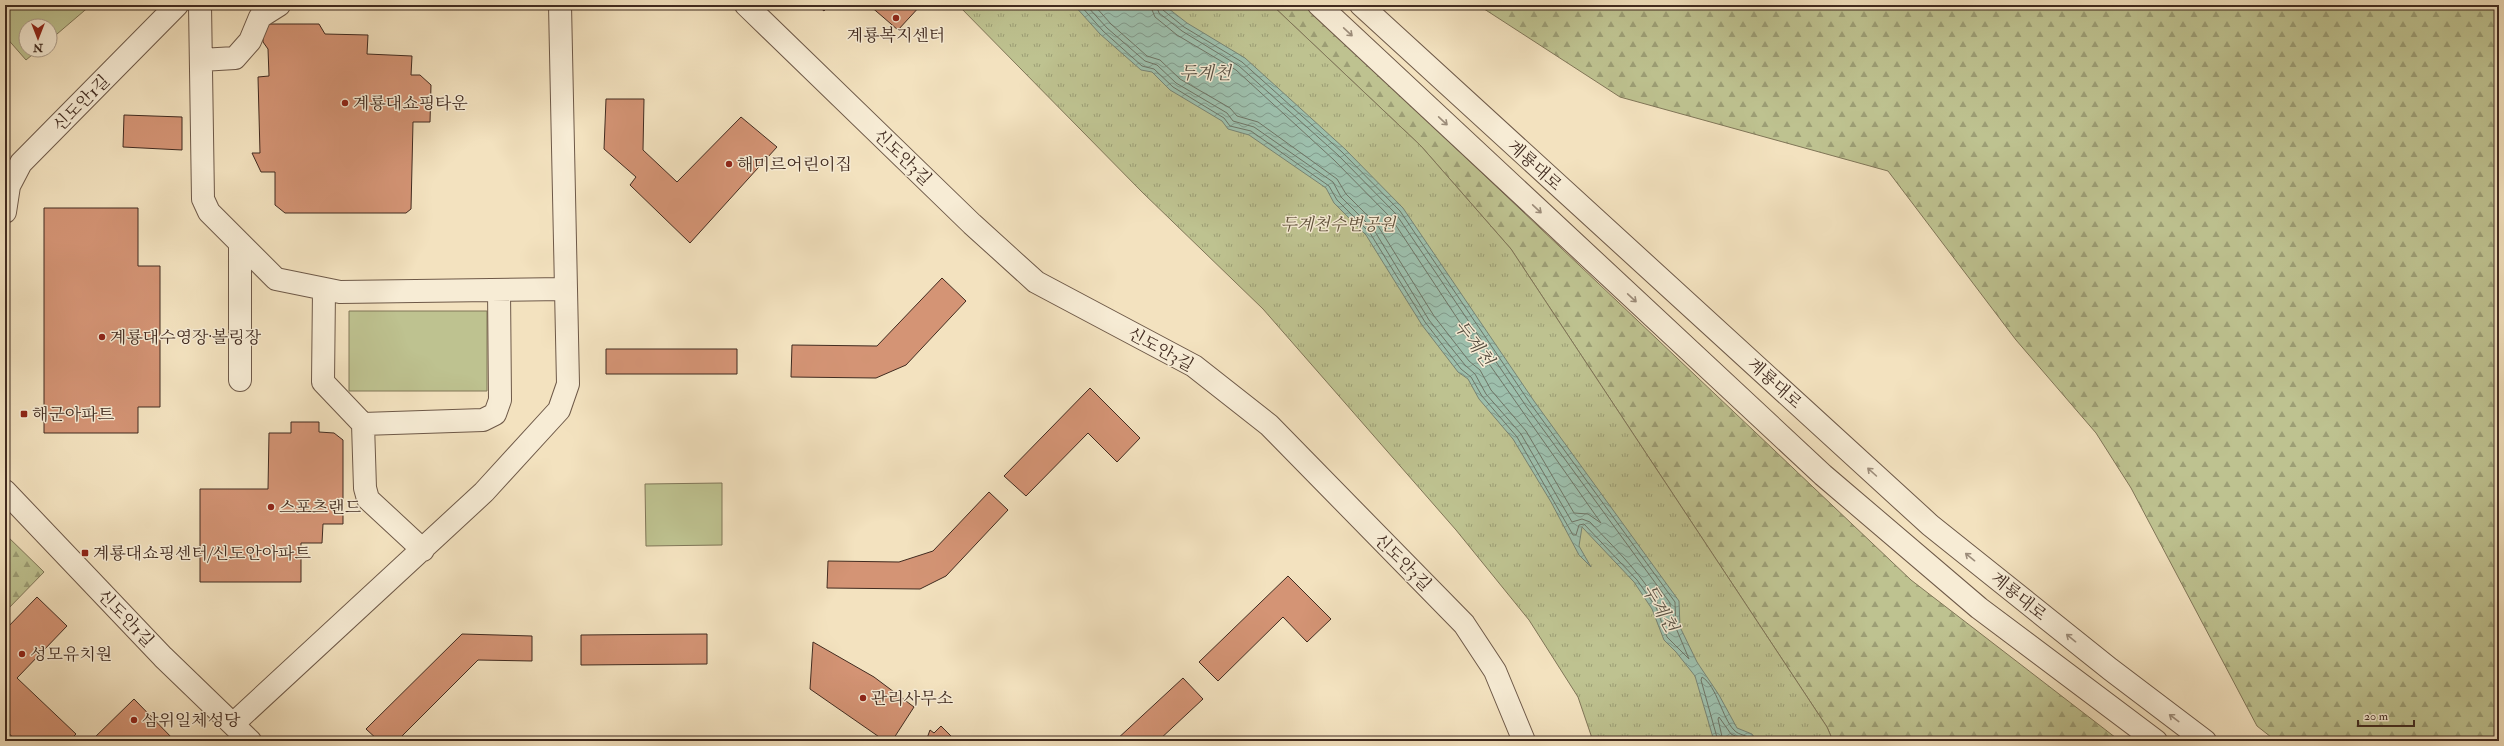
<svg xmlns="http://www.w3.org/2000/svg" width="2504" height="746" font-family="'IM FELL Double Pica','Noto Serif KR',serif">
<defs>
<pattern id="forest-firs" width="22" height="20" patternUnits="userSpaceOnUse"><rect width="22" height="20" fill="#bec290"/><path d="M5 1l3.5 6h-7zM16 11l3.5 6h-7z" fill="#9c9e75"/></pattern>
<pattern id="park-tufts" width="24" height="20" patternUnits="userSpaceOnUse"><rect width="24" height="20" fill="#bec290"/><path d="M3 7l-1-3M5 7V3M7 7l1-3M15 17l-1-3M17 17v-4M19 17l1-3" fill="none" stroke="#9c9e75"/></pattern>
<pattern id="water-waves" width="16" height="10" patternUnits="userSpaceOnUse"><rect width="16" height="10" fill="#9dbfac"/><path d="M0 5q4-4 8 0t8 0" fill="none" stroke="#829b8c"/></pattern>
</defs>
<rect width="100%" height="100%" fill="#f3e2bf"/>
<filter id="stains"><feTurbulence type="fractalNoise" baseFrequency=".005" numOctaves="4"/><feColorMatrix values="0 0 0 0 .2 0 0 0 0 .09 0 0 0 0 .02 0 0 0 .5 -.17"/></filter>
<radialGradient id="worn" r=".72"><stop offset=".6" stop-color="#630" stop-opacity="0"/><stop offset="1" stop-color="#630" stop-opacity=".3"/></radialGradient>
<!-- forest -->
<path fill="url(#forest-firs)" stroke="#807658" d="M1272 5H1305L1911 580 2120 741H1833L1827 727 1511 249 1421 146Z
M1478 5H2499V741H2276L2257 726 2131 488 2096 433 2016 340 1888 171 1620 97Z
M5 534 44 572 5 612Z"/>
<!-- park -->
<path fill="url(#park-tufts)" stroke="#807658" d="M958 5H1272L1421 146 1511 249 1827 727 1833 741H1593L1578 697 1529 620 1456 530 1263 309 1142 192Z"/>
<!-- pitch -->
<path fill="#bec290" stroke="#807658" d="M5 5H91L50 40V26H26V50H38L26 60 5 36Z
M349 311H487V391H349Z
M722 483V545L646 546 645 484Z"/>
<!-- water -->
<path fill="url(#water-waves)" stroke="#788474" d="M1074 5H1164L1187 23 1245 58 1345 149 1403 208 1534 401 1679 601 1680 627 1697 662 1719 695 1737 728 1752 734 1757 741H1714L1695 676 1676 652 1664 640 1652 609 1634 582 1582 527 1579 546 1591 567 1579 555 1551 502 1513 439 1479 399 1468 379 1458 372 1422 325 1366 235 1334 203 1326 188 1249 135 1228 129 1222 121 1170 90 1152 72 1141 70 1100 34Z"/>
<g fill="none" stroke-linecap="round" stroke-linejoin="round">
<!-- shore -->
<path stroke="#6f7566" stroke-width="1" d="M1080 5 1103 31 1142 66 1154 69 1173 87 1224 118 1230 126 1251 131 1329 186 1337 200 1370 233 1425 322 1461 369 1471 377 1482 396 1517 437 1573 535H1576L1579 525 1584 524 1637 580 1656 607 1667 637 1689 659 1676 628 1675 602 1530 403 1400 211 1342 152 1242 62 1184 27 1163 10 1161 5
M1086 5 1107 28 1145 61 1157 65 1176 83 1227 113 1233 121 1254 127 1333 182 1341 197 1374 230 1429 320 1465 365 1475 374 1486 394 1521 434 1572 522 1582 519 1590 522C1619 553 1652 583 1667 624H1671L1670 603 1526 406 1396 214 1338 155 1239 66 1182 31 1159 13 1156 5
M1094 5 1111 24 1147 56 1160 60 1180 79 1230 108 1237 116 1258 122 1337 179 1346 194 1378 226 1434 316 1469 361 1480 370 1491 390 1526 431 1574 513 1588 514 1601 523 1461 324 1391 218 1334 160 1236 70 1177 35 1155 17 1150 5
M1718 741 1701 680 1702 677C1717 686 1722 718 1734 730 1739 736 1748 734 1752 741
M1723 741 1718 719 1719 717 1731 734 1746 741"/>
</g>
<!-- building -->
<path fill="#d49475" stroke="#412b20" d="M817 5H829L824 11Z
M869 5H921L898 30Z
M263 24H319L325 34 368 35 367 54 412 56 411 75H420L431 85 430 122H413L411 209 406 213H285L275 205V172H261L252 153H260L258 77 269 76 268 49 263 42Z
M606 99H644L643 150 677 182 741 117 777 147 690 243 630 185 636 177 604 149Z
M124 115 182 117V150L123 147Z
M44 208H138V266H160V407H138V433H44Z
M942 278 966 301 906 365 876 378 791 377 792 345 877 346Z
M606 349H737V374H606Z
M1090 388 1140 438 1117 462 1088 433 1026 496 1004 476Z
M291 422H319V432L334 433 343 440V524H323L322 543H301V582H200V489H268L269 433H291Z
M989 492 1008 510 946 576 920 589 827 588 828 561 899 562 933 551Z
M1288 576 1331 619 1307 642 1283 617 1218 681 1199 662Z
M37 597 67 626 17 678 76 734 69 741H29L24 736 20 741H17L5 730V630Z
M462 634 532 636V661L478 660 397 741H379L366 729Z
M707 634V664L581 665V635Z
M813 642 874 677 914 707 892 741H885L810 689Z
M1183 678 1203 699 1158 741H1115Z
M134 699 175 741H91Z
M941 726 956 741H926L930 730 934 733Z"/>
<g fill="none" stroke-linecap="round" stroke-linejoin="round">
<!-- minor casing -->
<g stroke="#6e5948" stroke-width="24">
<path id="minor" d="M200 5 203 199 209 212 276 279 340 292 564 289
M746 5 972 224 1036 282 1194 366 1269 425 1464 624 1495 671 1524 741
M1319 5 1823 475 1979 608 2156 741
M1361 5 1930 525 2110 669 2205 741
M201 60 235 58 250 41 260 17 279 5
M5 212 9 186 21 163 177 5
M240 243V380
M324 290 323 382 363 424 365 488 368 499 423 550
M363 424 483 420 495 414 500 400 499 290
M5 491 163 657 250 741
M233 724 484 492 559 410 568 384 560 5"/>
</g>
<!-- minor -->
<use href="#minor" stroke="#f7ecd5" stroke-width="22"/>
</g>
<!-- one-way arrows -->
<defs><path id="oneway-shaft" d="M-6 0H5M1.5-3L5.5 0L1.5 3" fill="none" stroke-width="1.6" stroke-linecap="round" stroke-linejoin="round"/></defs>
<g stroke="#9c8c7a">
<use href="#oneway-shaft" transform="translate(1348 32) rotate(43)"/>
<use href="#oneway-shaft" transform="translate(1443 121) rotate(43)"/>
<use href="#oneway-shaft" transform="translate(1537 209) rotate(43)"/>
<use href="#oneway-shaft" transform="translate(1632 298) rotate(43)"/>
<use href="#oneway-shaft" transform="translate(1872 472) rotate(-138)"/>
<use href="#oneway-shaft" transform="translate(1970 557) rotate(-141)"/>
<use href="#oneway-shaft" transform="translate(2071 638) rotate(-141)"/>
<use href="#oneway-shaft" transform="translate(2174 718) rotate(-143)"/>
</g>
<!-- markers -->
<g fill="#8f2418" stroke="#f7ecd5" stroke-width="1.5">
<circle cx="896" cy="18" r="4"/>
<circle cx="345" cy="103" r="4"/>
<circle cx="729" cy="164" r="4"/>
<circle cx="102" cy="337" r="4"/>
<rect x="20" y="410" width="8" height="8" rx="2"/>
<circle cx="271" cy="507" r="4"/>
<rect x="81" y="549" width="8" height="8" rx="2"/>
<circle cx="22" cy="654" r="4"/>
<circle cx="863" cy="698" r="4"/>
<circle cx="134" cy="720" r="4"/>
</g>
<g text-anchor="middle" stroke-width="3" stroke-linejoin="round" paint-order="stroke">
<!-- poi labels -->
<g font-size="17" fill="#412b20" stroke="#f7ecd5" text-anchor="start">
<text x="896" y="41" text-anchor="middle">계룡복지센터</text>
<text x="353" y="109">계룡대쇼핑타운</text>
<text x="737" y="170">해미르어린이집</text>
<text x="110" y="343">계룡대수영장·볼링장</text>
<text x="32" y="420">해군아파트</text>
<text x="279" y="513">스포츠랜드</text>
<text x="93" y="559">계룡대쇼핑센터/신도안아파트</text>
<text x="30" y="660">성모유치원</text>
<text x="871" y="704">관리사무소</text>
<text x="142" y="726">삼위일체성당</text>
</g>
<!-- street labels -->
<g font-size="17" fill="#412b20" stroke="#f7ecd5">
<text transform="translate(81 103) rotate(-45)" y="6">신도안1길</text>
<text transform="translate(903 157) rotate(44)" y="6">신도안3길</text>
<text transform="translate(1535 165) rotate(42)" y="6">계룡대로</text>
<text transform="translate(1161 349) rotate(29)" y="6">신도안3길</text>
<text transform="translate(1775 383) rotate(42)" y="6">계룡대로</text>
<text transform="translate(1403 562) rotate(45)" y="6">신도안3길</text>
<text transform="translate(2019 596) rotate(39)" y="6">계룡대로</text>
<text transform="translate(126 618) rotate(46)" y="6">신도안1길</text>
</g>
<!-- park labels -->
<g font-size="17" font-style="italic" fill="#60513c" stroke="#f7ecd5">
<text x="1338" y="230">두계천수변공원</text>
</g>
<!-- water labels -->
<g font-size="18" font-style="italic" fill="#585043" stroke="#f7ecd5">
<text x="1205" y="79">두계천</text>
<text transform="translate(1474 343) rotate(53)" y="6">두계천</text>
<text transform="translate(1660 608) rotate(60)" y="6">두계천</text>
</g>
</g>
<!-- margin -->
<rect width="2504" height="746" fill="none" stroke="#f3e2bf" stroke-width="20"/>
<rect x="6" y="6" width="2492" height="734" fill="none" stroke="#412b20" stroke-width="2"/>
<rect x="10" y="10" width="2484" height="726" fill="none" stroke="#412b20"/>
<!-- north arrow -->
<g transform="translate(38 38) rotate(180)"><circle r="19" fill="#f7ecd5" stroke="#ae9f8d"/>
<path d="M0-3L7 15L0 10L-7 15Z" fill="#8f2418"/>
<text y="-6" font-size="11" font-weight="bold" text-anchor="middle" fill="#412b20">N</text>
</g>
<!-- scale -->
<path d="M2358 720v6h56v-6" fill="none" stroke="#412b20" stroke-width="2"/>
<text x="2364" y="720" font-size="12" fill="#412b20" stroke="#f7ecd5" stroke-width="3" paint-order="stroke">20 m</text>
<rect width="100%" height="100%" filter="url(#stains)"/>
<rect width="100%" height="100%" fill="url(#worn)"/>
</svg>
